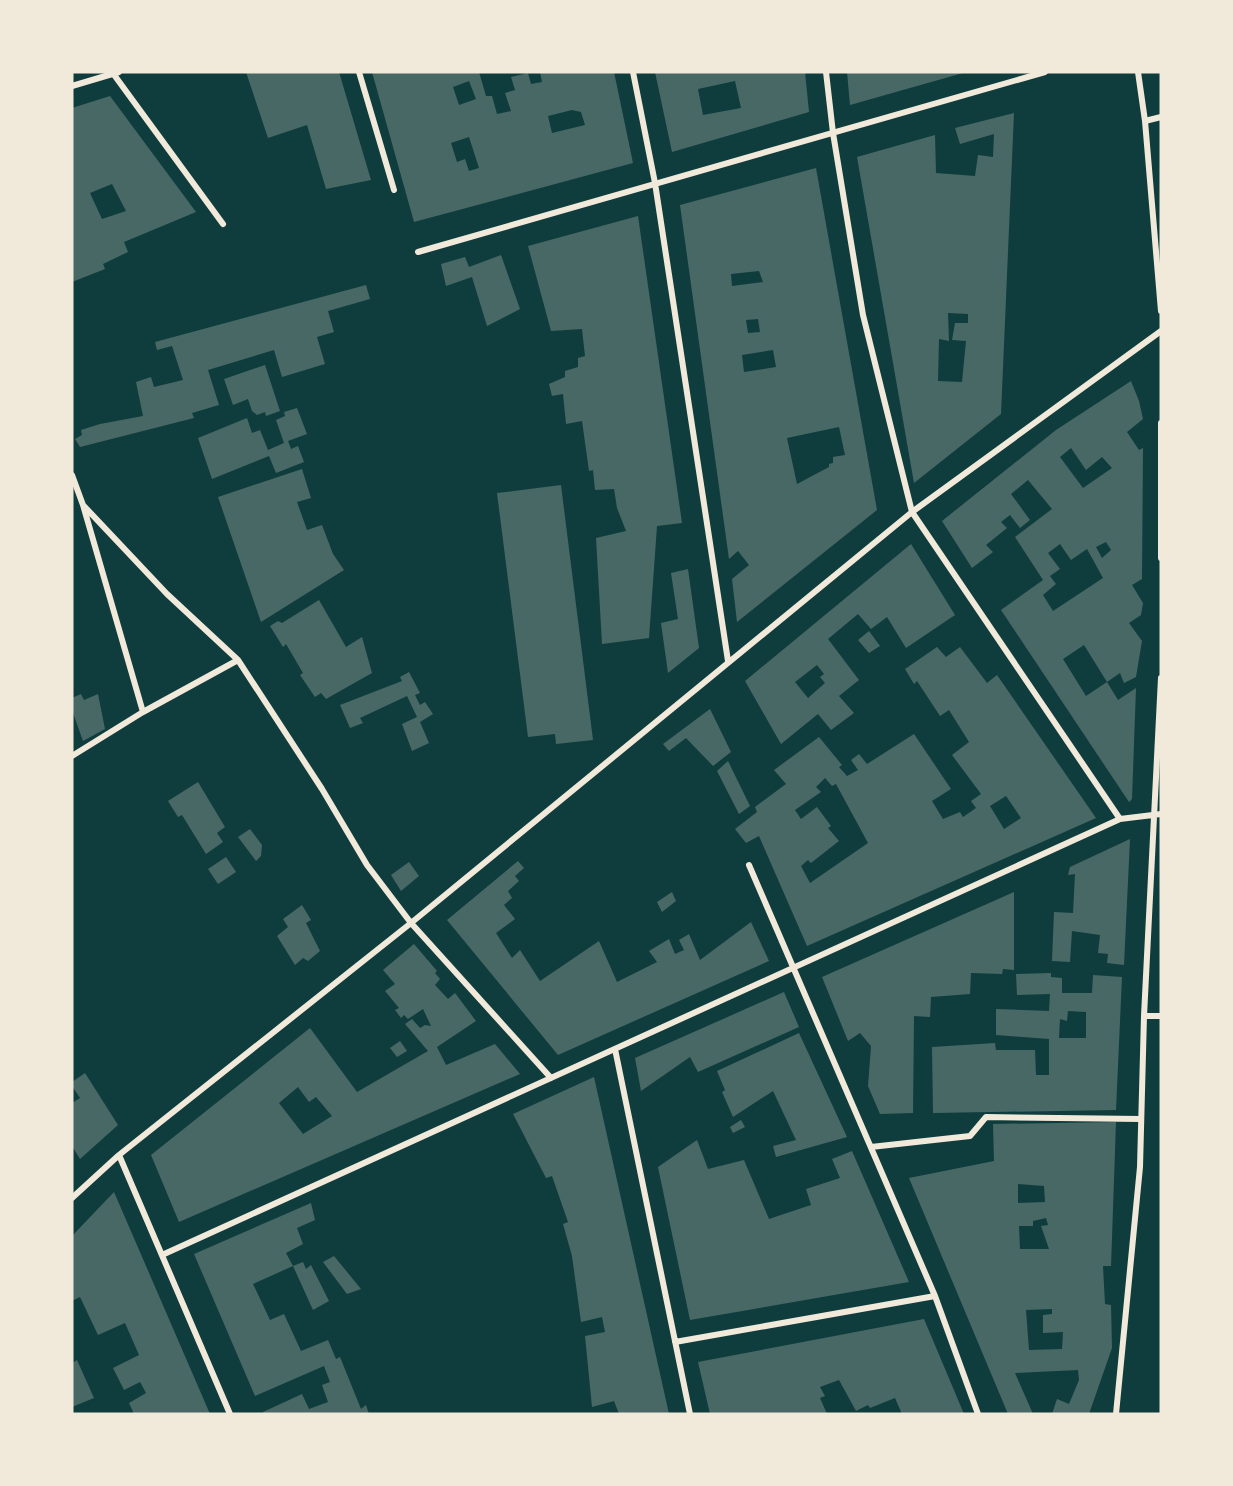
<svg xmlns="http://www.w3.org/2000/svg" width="1233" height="1486" font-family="'Exo 2',sans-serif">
<rect width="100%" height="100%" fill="#0f3d3e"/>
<!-- building -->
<path fill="#486865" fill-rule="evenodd" d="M246 72H339L371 180 326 189 307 125 268 138Z
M372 72H479L486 96H492L497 114 511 111 505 93 515 90 511 77 528 73 531 84 542 82 540 72H614L633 163 414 222ZM469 81 476 99 459 105 453 87ZM572 110 581 112 585 125 552 133 548 116ZM469 137 479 168 469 171 465 159 457 162 451 143Z
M655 72H805L809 112 672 152ZM735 81 741 108 703 115 698 89Z
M847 72H963V73L850 105Z
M110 96 196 212 124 242 128 252 103 264 105 269 72 282V108ZM112 184 126 211 102 219 90 193Z
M1014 113 1001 414 914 483 857 157 935 135 936 173 975 176 978 155 993 157 994 134 960 144 955 128ZM948 313 968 314V323H955L952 340 966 341 962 382 938 381 939 339 949 341Z
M816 168 877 510 737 622 732 579 749 565 738 551 729 559 680 205ZM759 271 763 282 732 286 731 274ZM758 319 760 332 748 333 746 320ZM773 350 776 367 744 372 742 355ZM839 427 845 455 833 457V463L829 464V467L797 484 787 438Z
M638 216 682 523 657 526 649 638 602 644 596 538 626 531 617 508 614 489 595 490 593 470 589 471 582 421 566 424 563 394 552 396 549 384 565 377V371L578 367V358L585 356 582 329 551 331 528 246Z
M501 255 520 309 487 326 472 277 446 286 441 264 465 257 469 267Z
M366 285 370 299 328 311 334 332 317 337 325 364 282 377 274 350 208 370 219 405 192 413 194 418 80 447 75 439 82 435 81 430 100 424 143 416 136 382 151 377 154 387 183 380 172 346 157 350 155 342Z
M265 365 280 411 266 416 265 412 257 415 252 411 248 399 233 405 224 379Z
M1131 381 1139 401 1143 419 1127 432 1139 450 1143 448 1142 579 1132 585 1143 603 1141 615 1129 623 1142 641 1136 677 1124 683 1120 673 1107 682 1084 645 1063 659 1086 696 1107 682 1118 700 1136 688 1132 799 1129 802 1001 610 1043 580 1015 537 1052 509 1028 480 1011 494 1030 520 1020 528 1010 515 1001 522 1007 528 986 545 993 552 972 568 942 521 1056 430ZM1071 448 1086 470 1102 457 1112 468 1083 488 1060 457ZM1106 542 1111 550 1102 558 1096 547ZM1060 544 1071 560 1087 549 1103 578 1053 611 1043 595 1056 584 1050 576 1060 569 1048 553Z
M297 408 307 434 288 441 291 449 298 446 304 462 276 473 269 456 212 479 198 438 247 418 252 433 260 430 268 450 284 443 276 420 285 416 284 412Z
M302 469 311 498 297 502 307 530 322 525 333 554 344 570 261 622 218 497Z
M561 485 593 740 556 744 555 734 528 737 497 493Z
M911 544 955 615 906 648 887 617 871 629 858 614 828 639 859 680 839 696 854 713 831 730 818 714 781 744 745 681ZM817 665 824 674 820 677 825 683 808 698 795 682Z
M688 569 699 648 668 673 661 623 678 619 671 573Z
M319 600 346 647 362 637 372 673 326 699 321 693 315 697 300 675 303 673 286 644 283 647 270 626 278 621 282 623Z
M869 631 880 646 869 653 858 640Z
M937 647 946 657 960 647 987 683 997 675 1096 818 807 946 759 836 746 843 735 829 757 812 755 807 786 784 774 770 819 737 842 765 839 767 847 776 858 770 851 760 859 754 867 764 914 734 951 789 932 801 943 819 960 812 963 817 976 808 971 801 981 794 952 755 969 742 949 710 940 716 917 681 914 684 905 669ZM825 778 832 786 836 784 868 843 810 883 801 866 808 860 811 863 839 841 828 828 831 826 817 807 801 819 795 810 821 792 816 787ZM1006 796 1021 818 1004 829 990 806Z
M409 672 420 693 415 695 420 705 425 702 433 714 420 722 429 743 412 751 402 724 417 717 407 696 360 718 363 723 350 728 340 705 402 681 400 677Z
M81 694 84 700 98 694 105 729 83 741 72 710V698Z
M710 709 731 752 713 766 686 738 669 751 663 744Z
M728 761 750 806 739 814 717 771Z
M198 782 225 827 217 833 223 842 206 854 182 815 178 817 168 801Z
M250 829 262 845 261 856 256 861 238 837Z
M1130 839 1124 965 1107 963 1108 954 1098 953 1100 935 1072 931 1070 962 1052 961 1054 912 1073 913 1075 874 1068 875 1070 867Z
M226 857 236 872 218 884 208 869Z
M518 861 524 868 515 876 519 881 508 891 512 898 504 905 515 919 496 933 512 958 520 950 540 981 599 941 617 982 657 962 649 951 669 939 675 954 684 950 679 940 689 934 700 960 751 922 769 961 558 1055 447 920Z
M409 862 419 876 401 891 391 875Z
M672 892 676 901 662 912 657 902Z
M1014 892V970L1003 969 1002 974 971 973 970 994 931 997 930 1017 914 1016 913 1113 880 1114 868 1086 871 1046 860 1033 848 1041 822 977Z
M302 905 311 920 306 923 320 951 308 961 303 958 295 965 277 936 288 927 283 919Z
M414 944 437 971 435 973 440 979 435 985 448 999 455 993 476 1021 437 1047 446 1065 495 1044 520 1074 179 1222 151 1155 310 1028 357 1092 428 1051 405 1024 412 1019 420 1028 425 1025 431 1026 423 1009 408 1019 404 1015 401 1018 395 1010 399 1008 385 991 395 984 383 970ZM298 1087 309 1102 316 1097 332 1116 303 1134 279 1103Z
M1051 973V977L1062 978V993H1092L1093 975 1122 977 1116 1110 933 1113 932 1047 995 1043 996 1050H1035L1036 1075H1049V1039L996 1035V1009L1049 1011 1050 994 1017 995 1016 974ZM1068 1011 1086 1012V1038H1059L1060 1019 1067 1021Z
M784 992 799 1027 698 1072 690 1057 641 1091 635 1058Z
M799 1033 847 1137 776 1157 773 1146 796 1140 773 1091 733 1117 722 1092 725 1090 717 1071Z
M400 1041 407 1051 397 1057 390 1048Z
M85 1073 118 1125 80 1159 72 1146V1103L80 1098 72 1086V1082Z
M594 1077 669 1414H619L614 1401 592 1407 585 1336 605 1332 602 1317 581 1322 572 1256 563 1224 568 1222 552 1176 546 1178 513 1114Z
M741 1120 745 1127 733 1133 730 1127Z
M1116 1122 1111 1266H1103L1105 1304 1111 1305 1112 1348 1089 1414H1052L1057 1399 1069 1404 1079 1380 1078 1370 1015 1373 1033 1414H1008L909 1178 994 1161 993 1124ZM1018 1184 1044 1186 1045 1202 1018 1203ZM1046 1218 1048 1225 1041 1226 1049 1249H1020L1019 1226H1033V1221ZM1052 1309V1314L1043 1315V1333L1063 1332 1062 1349 1029 1350 1026 1310Z
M697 1140 708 1169 744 1160 769 1219 811 1205 806 1189 840 1178 832 1159 852 1151 909 1282 690 1320 658 1167Z
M114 1192 210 1414H134L129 1403 146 1393 140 1382 124 1390 113 1368 139 1355 125 1323 98 1335 80 1297 72 1301V1236Z
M311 1203 315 1220 297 1228 303 1244 286 1253 293 1266 253 1284 270 1320 284 1314 301 1351 328 1340 336 1359 340 1357 361 1409 366 1405 369 1414H263V1412L302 1394 309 1409 328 1402 322 1385 330 1382 324 1366 255 1396 194 1254Z
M334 1256 361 1289 347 1294 323 1262Z
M303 1262 306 1269 311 1265 329 1301 313 1310 293 1266Z
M924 1319 964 1414H902L895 1398 870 1408 868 1405 856 1411 839 1380 820 1387 825 1396 820 1398 827 1414H710L698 1362Z
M77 1360 94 1398 72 1407V1363Z"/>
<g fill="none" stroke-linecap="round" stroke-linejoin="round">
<!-- minor -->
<path stroke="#f1e9da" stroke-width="6" d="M112 72 223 224
M359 72 394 190
M633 72 655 183 728 661
M826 72 833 133 863 315 912 512 1120 819
M1138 72 1145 121 1161 311
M72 86 119 72
M1145 121 1161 117
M418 252 1045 72
M1161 423V558
M72 475 83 505 143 712
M83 505 167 594 238 660 322 789 367 865 411 923 551 1078
M72 756 143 712 238 660
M749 865 935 1296 978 1414
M1144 1016H1161
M615 1049 690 1414
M871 1147 970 1136 986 1117 1141 1119
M119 1155 230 1414
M72 1198 119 1155 411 923 912 512 1161 331
M162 1255 1120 819 1161 814
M675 1342 935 1296
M1116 1414 1140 1167 1144 1016 1161 678"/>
</g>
<!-- border -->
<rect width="1233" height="1486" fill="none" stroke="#f1e9da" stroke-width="147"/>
</svg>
